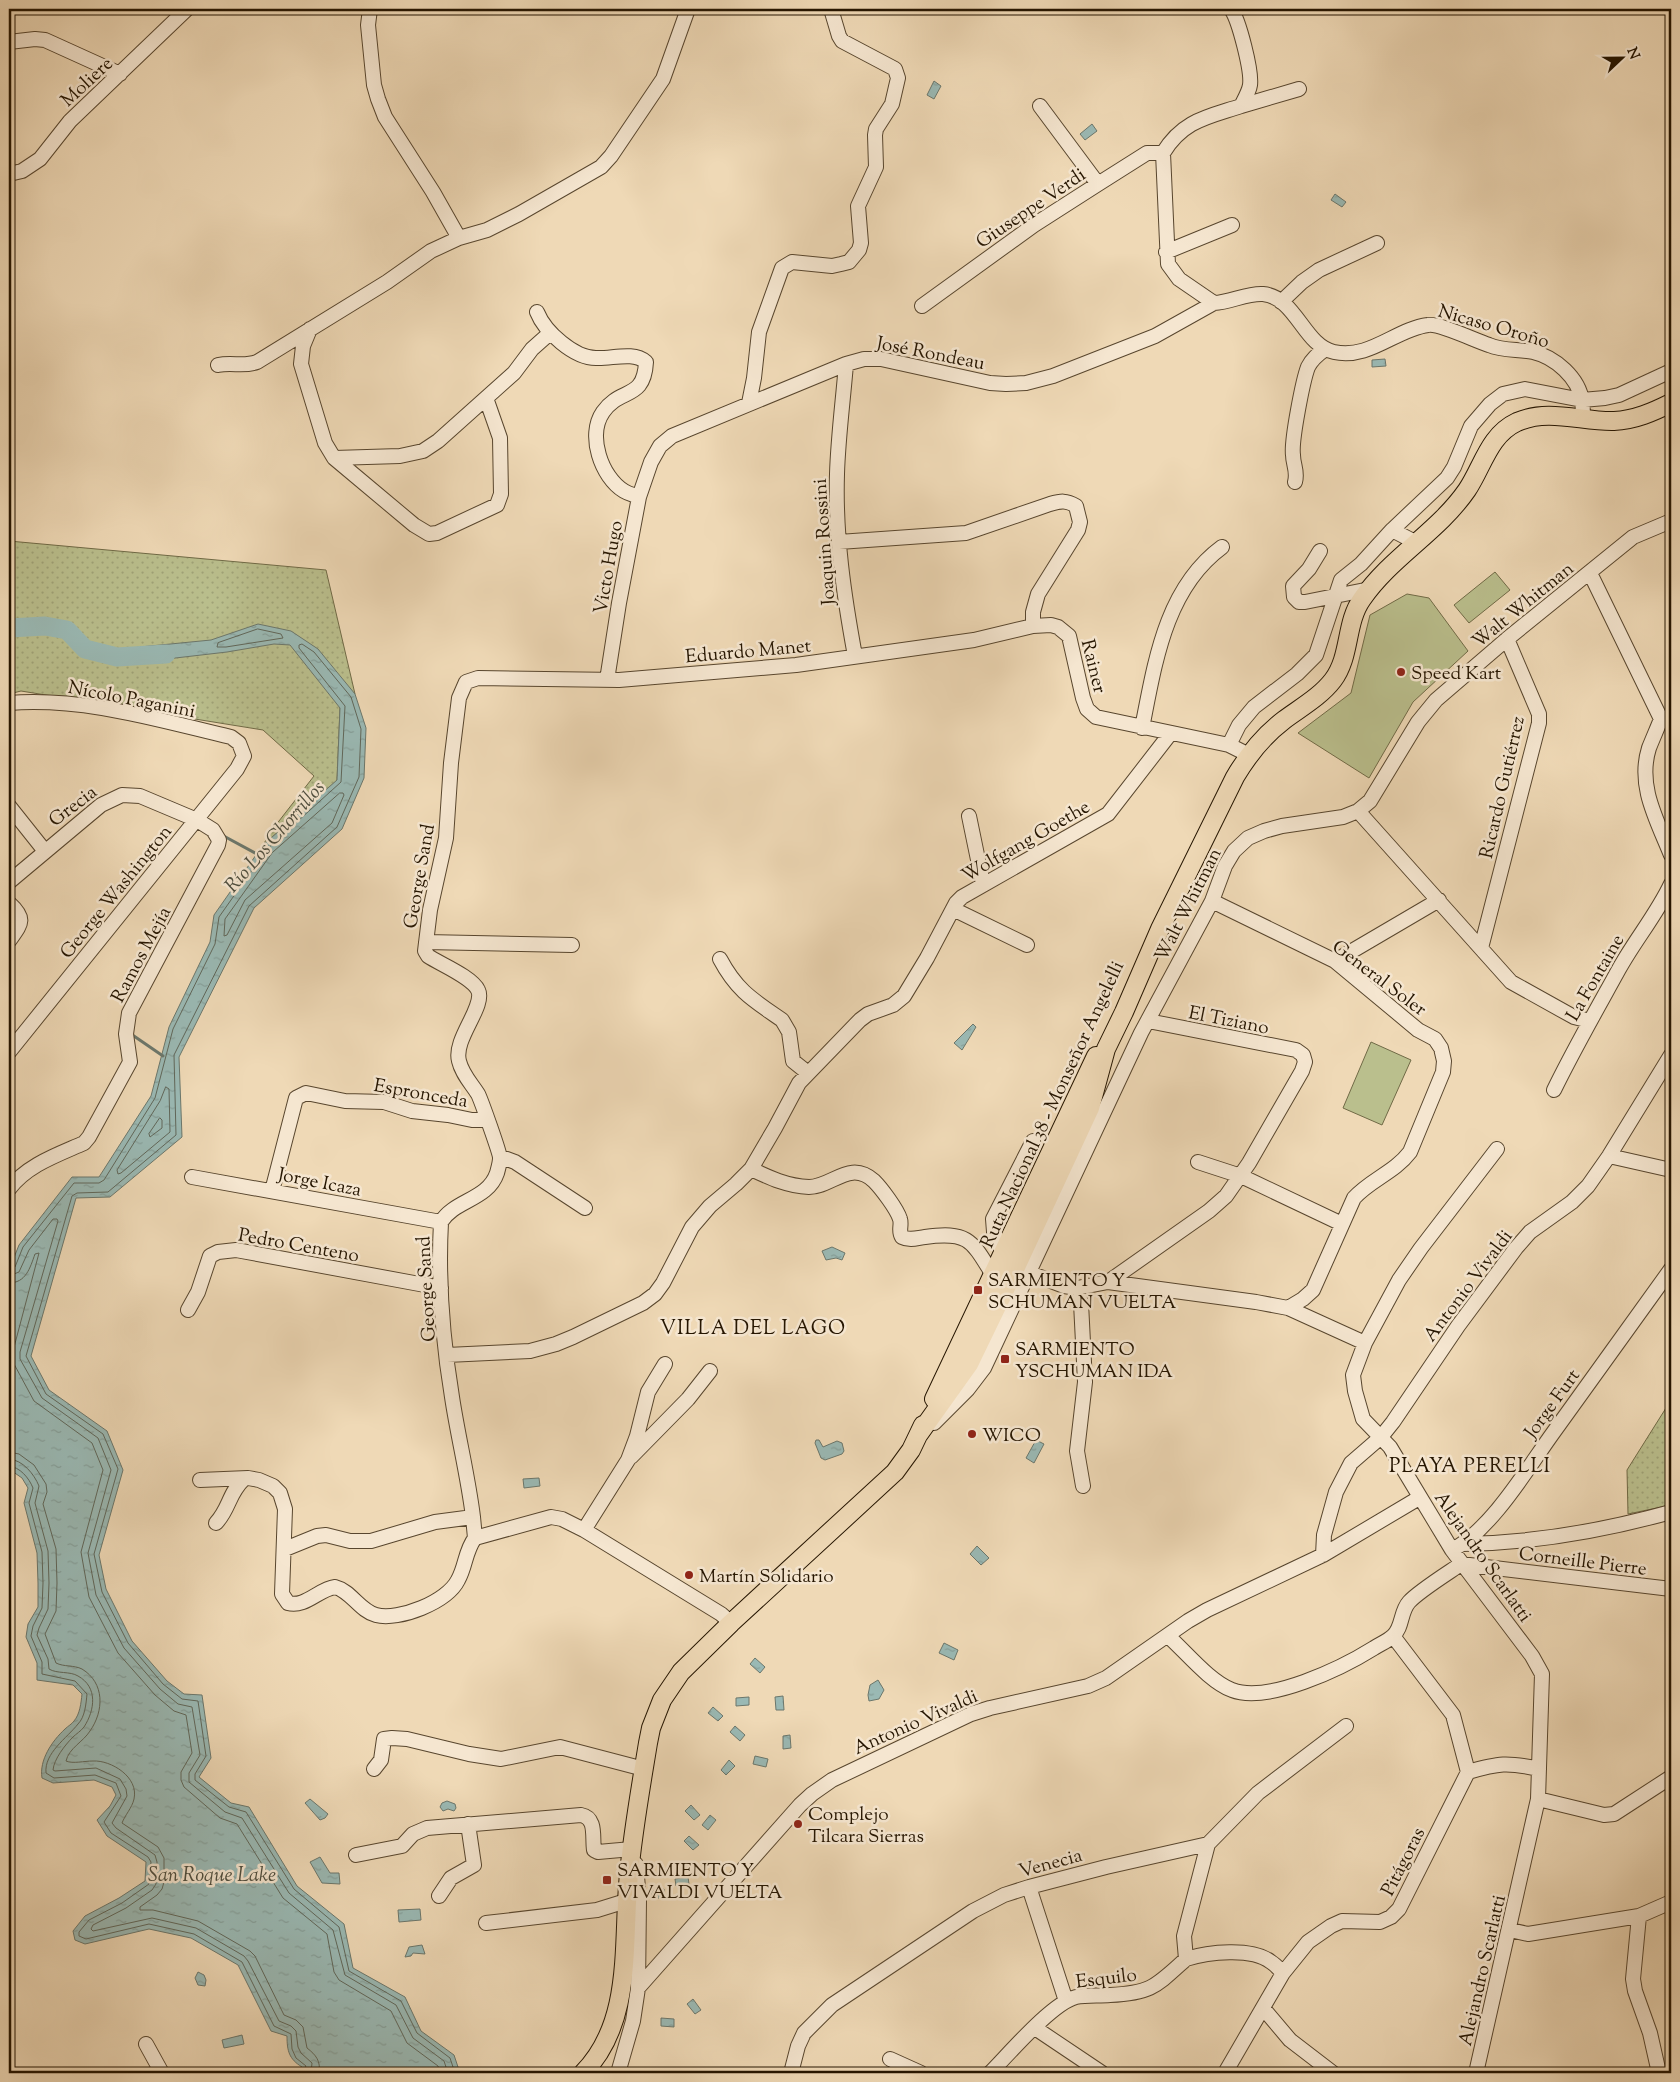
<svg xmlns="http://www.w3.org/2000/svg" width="1680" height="2082" font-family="'Sorts Mill Goudy',serif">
<defs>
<pattern id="grass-dots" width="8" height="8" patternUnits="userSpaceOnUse" patternTransform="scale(1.25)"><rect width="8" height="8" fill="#babf8d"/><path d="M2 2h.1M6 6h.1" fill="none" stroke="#a0a378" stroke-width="1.8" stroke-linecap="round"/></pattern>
<pattern id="water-ripples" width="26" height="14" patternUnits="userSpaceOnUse" patternTransform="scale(1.25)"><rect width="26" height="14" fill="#9ab9b4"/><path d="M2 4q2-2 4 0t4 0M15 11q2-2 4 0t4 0" fill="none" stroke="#859e99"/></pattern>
</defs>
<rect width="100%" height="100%" fill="#efd9b6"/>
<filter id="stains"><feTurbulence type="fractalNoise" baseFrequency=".004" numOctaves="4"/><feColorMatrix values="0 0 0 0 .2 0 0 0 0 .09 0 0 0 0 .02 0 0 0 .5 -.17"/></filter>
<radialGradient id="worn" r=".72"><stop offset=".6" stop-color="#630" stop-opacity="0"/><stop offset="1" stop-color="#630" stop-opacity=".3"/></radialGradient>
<!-- grass -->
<path fill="url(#grass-dots)" stroke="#706a46" d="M9 541 326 570 355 694 340 708 337 781 263 845 272 830 314 776 263 730 21 691 9 694Z
M1671 1400V1505L1628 1514 1627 1470Z"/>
<!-- green -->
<path fill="#babf8d" stroke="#706a46" d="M1495 572 1510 590 1469 623 1454 605Z
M1407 594 1429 598 1468 651 1413 702 1369 778 1298 733 1351 693 1370 615Z
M1371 1042 1411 1060 1382 1125 1343 1108Z"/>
<!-- water -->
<path fill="url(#water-ripples)" stroke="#6b776c" d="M934 81 941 86 934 99 927 95Z
M1092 124 1097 131 1085 140 1080 134Z
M1335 194 1346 202 1342 207 1331 200Z
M1385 359 1386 366 1372 367V360Z
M258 624 291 631 318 649 355 694 366 728 364 778 342 829 254 908 179 1057 182 1137 110 1197 76 1198 31 1356 49 1390 107 1431 123 1470 99 1555 106 1589 132 1641 167 1681 184 1694 202 1695 211 1758 199 1777 231 1803 249 1807 297 1886 344 1924 353 1968 405 1997 421 2031 454 2055 460 2073H293L302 2067C289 2059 287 2051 287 2036L271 2031 238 1965 191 1938 149 1929 85 1944 75 1940 73 1931 85 1916 119 1898 145 1881 146 1862 107 1836 97 1820 110 1806 116 1795 112 1787 94 1780 53 1783 42 1778C39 1760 52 1741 65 1729 68 1726 72 1724 74 1721 80 1714 81 1703 82 1694L73 1685 37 1680V1663L26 1637 28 1624 38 1607V1583L37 1553 24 1503 28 1488 22 1478 9 1469V1270L19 1245 72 1177H99L151 1096 169 1027 210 942 214 915 263 845 337 780 340 708 290 645 274 644 227 652 141 662 140 647 211 640Z
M973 1024 976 1027 962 1050 954 1043Z
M832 1247 845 1253 842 1260 836 1258 826 1260 822 1251Z
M816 1440H819L823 1447 837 1441 842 1443 844 1451 842 1454 825 1460 821 1458 815 1443Z
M1036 1440 1044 1444 1034 1463 1026 1458Z
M539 1478 540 1486 524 1488 523 1479Z
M977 1546 989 1558 981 1565 970 1554Z
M944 1643 958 1650 954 1660 939 1653Z
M755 1658 765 1667 760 1673 750 1664Z
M878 1680 884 1690 879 1699 869 1701 868 1695 870 1685Z
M783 1696 784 1710H776L775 1697Z
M749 1697V1705L736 1706V1698Z
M713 1707 723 1716 718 1721 708 1713Z
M735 1726 745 1735 740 1741 730 1732Z
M790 1735 791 1748 783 1749V1736Z
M755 1756 768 1759 766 1767 753 1764Z
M729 1760 735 1766 726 1775 721 1770Z
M310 1799 328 1814 325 1818 320 1820 305 1803Z
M447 1801 455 1804 456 1808 454 1811 448 1809 443 1811 440 1807 442 1803Z
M691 1805 700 1815 694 1820 685 1811Z
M710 1815 716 1820 708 1830 702 1825Z
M689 1836 699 1845 693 1850 684 1841Z
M320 1857 330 1873H339L340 1884 322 1883 310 1862Z
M688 1877 689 1884 676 1886 675 1879Z
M664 1889 665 1897 652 1899 651 1891Z
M420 1909 421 1920 399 1922 398 1910Z
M422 1945 425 1954 413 1953 411 1956 405 1957 409 1947Z
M198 1972 204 1975 206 1980 205 1986 198 1985 195 1978Z
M693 1999 701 2010 695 2014 687 2004Z
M661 2018 674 2019V2027L661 2026Z
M242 2035 244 2044 224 2048 222 2040Z"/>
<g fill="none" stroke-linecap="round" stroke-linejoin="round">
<!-- shore -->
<path stroke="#60675a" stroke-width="1" d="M258 629 281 634 283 638 226 647H217L218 643Z
M340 793H343L344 795 332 823 245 900 227 935 224 936 225 919 272 853Z
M166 1087 169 1089 170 1132 121 1173 118 1174 117 1170 160 1101Z
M160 1118 162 1120V1128L150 1137 149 1134Z
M9 1270 15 1267 23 1247 74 1183H99L104 1180 155 1098 173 1029 215 944 219 917 267 849 341 782 345 706 299 648V645L302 644 314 652 351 697 361 729 359 777 337 827 249 906 174 1055 176 1135 108 1192 77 1193 72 1196 26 1356 46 1394 103 1434 118 1469 94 1554 102 1592 128 1643 163 1684 182 1699 198 1701 206 1756 195 1774V1780L229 1807 246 1812 294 1889 339 1927 349 1971 401 2001 417 2033 450 2058 455 2073
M9 1276 19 1272 29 1250 53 1219H57L58 1221 20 1352V1359L42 1398 98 1438 111 1470 88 1553 96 1595 124 1648 160 1689 178 1704 192 1707 200 1755 189 1773V1782L225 1812 242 1818 289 1893 333 1930 345 1975 396 2005 413 2038 444 2061 448 2073
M9 1283C26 1283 30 1268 35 1254L39 1253 13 1351 14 1364 34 1401 92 1443 103 1470 81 1552 89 1597 118 1653 155 1695 174 1711 186 1715 192 1753 181 1772V1780L184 1787 220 1818 237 1824 283 1898 327 1934 334 1972 339 1980 391 2011 407 2043 438 2066 440 2073
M9 1452 19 1454 34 1465 46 1484 47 1492 43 1504 56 1549 57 1583 56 1611 45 1634 56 1663C64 1667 74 1665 82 1669 105 1683 104 1711 90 1731 83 1742 69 1748 66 1761 73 1764 84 1761 93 1761 111 1760 139 1777 134 1799 132 1808 125 1815 122 1823L158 1847 164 1858V1882L162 1889 157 1895 140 1907V1910H153L198 1921 250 1951 255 1956 284 2015 296 2020 303 2027 307 2048C316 2055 321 2061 319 2073
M9 1459C23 1460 34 1474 39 1486L35 1503 48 1551 49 1583 48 1609 39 1628 37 1635 48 1659 49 1669C57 1674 70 1671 78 1676 98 1687 95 1710 84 1727 81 1731 76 1734 73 1737 65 1745 54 1759 53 1770L55 1771 96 1768 120 1779 126 1789 127 1796 112 1823 116 1828 155 1855 157 1862 156 1884 152 1890 126 1908 93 1925 91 1929 93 1931 152 1918 196 1928 244 1956 248 1961 279 2021 291 2026 296 2031 298 2047 301 2053 312 2063 311 2073
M9 1466C20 1467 29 1478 33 1488L29 1503 42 1552 43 1583 42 1608 33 1626 31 1636 42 1662V1674L75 1681 87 1694C86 1704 85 1717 78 1724 67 1738 44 1753 46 1773L54 1778 95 1775 116 1783 121 1796 104 1822 111 1833 148 1857 151 1862 149 1884 122 1903 89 1920 79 1932V1936L86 1939 149 1924 194 1934 242 1962 274 2026 291 2034 292 2049 296 2058 306 2066 302 2073"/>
<!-- stream -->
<path stroke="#6b776c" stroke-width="3" d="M220 834 257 854
M131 1034 163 1056"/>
<!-- river -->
<path stroke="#9ab9b4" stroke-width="19" d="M9 628 45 626 67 630 85 649 117 657 166 654"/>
<!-- minor casing -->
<g stroke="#58462e" stroke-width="16">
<path id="minor" d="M370 9 368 25 374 85 378 99 385 117 433 192 459 238
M1231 9C1239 20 1252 71 1250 85 1249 92 1244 100 1241 106 1208 117 1183 120 1163 153L1168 264 1179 279 1214 303C1231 302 1247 293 1263 294 1296 297 1304 346 1334 352 1369 360 1396 329 1428 325 1439 323 1476 341 1489 345 1503 351 1518 349 1533 352 1555 357 1579 378 1582 401 1583 407 1583 413 1583 420
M9 42 35 39 45 40 120 74
M1040 106 1098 184
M1241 106 1299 89
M9 174 22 171 40 159 70 121 187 9
M1166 252 1232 225
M1281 302 1302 282 1319 270 1377 243
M922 306 1034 225 1098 184 1147 153H1163
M537 312C545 332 574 358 596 358 612 359 633 351 646 362 644 401 620 387 603 412 587 435 601 477 624 491 629 494 634 495 639 497
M310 329 303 346 301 364 325 443 334 458 414 525 429 534 437 533 497 505 501 494 500 438 486 398
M846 364C843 401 838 438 837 474 835 536 844 596 855 656
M218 365C232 362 244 367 257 362L387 282 431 251 459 238 487 230 519 214 601 167 611 156 663 79 688 9
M749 403 754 378 759 332 782 268 792 262 832 266 841 264 849 262 859 250 861 243 858 206 876 167 875 135 876 129 892 104 898 78 895 69 842 41 839 36 831 9
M334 458 400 456 423 451 438 441 514 373 532 349 550 333
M1295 482C1298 471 1293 465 1293 455 1291 441 1303 380 1308 367 1312 359 1317 355 1324 350
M1392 530 1417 543
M839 542 966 533 1050 504C1061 501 1066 500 1076 506L1080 522 1078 530 1038 594 1033 612V626
M1320 551 1309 569 1293 586 1294 597 1299 602H1305L1370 589
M1590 573 1661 719C1657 729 1653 738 1649 748 1637 786 1657 820 1671 855
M607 680 619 603 639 497 651 462 660 446 672 436 846 364 864 359H881L990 383 1006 384 1026 383 1053 376 1155 336 1214 303
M9 703C84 697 158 720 231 737L239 743 244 756 237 769 9 1052
M1142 728C1155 663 1165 589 1222 547
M1229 745 1239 725 1254 707 1297 674 1316 655 1341 580 1361 564 1392 530 1447 478 1454 467 1471 426 1490 404 1503 394 1525 389 1582 400 1605 398 1619 395 1671 371
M9 806 44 850
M1358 811 1511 982 1574 1017 1590 1021
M969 816 983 884
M9 882 101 805 122 795 140 796 197 820 213 830 219 840 218 845 129 1013 126 1034 130 1062 89 1137 84 1143C57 1155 27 1165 9 1189
M1212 901 1335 961 1418 1030 1435 1039 1441 1048 1444 1061 1443 1072 1410 1152C1395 1172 1370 1180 1354 1198L1313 1290 1303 1299 1288 1308
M9 903C27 919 21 924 9 941
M953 909 1027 945
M426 942 572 945
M1481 948 1539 723V714L1507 639
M720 959C737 991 753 1000 782 1020L789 1032 793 1061 808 1073
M1335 961 1439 900
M1554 1090C1574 1049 1597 1009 1619 969 1635 940 1657 914 1671 884
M1609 1156 1671 1170
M500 1158 507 1159 515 1162 585 1208
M1198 1162 1241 1176 1342 1224
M751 1169C770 1178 787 1186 809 1187 832 1187 850 1159 874 1181 881 1188 897 1209 900 1219 902 1225 898 1231 902 1237 910 1241 917 1238 925 1237 969 1231 972 1241 993 1275
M192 1177 441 1222
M272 1191 296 1098 306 1093 345 1101 384 1102 412 1111 448 1115 472 1120H486
M1003 1254 994 1232 993 1219 1033 1141
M1022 1270 1064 1286 1077 1288 1108 1282 1256 1302 1288 1308 1365 1343
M1108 1282 1209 1211 1226 1196 1249 1163 1302 1071 1305 1062 1303 1055 1296 1050 1148 1021
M1077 1288 1081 1303 1085 1382 1077 1451 1083 1486
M188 1310 198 1292 210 1256 218 1252 236 1250 441 1288
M447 1355 530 1351 556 1344 573 1337 643 1303 655 1294 663 1283 692 1227 710 1206 736 1184 751 1169 775 1128 799 1083 860 1020 868 1014 893 1005 904 996 927 958 956 903 962 897 1108 814 1170 734
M934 1423 968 1389 984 1368 1141 1033 1212 901 1225 866 1234 851 1248 838 1264 831 1282 826 1343 817 1358 811 1370 801 1418 722 1436 700 1507 639 1633 537 1671 521
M631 1457 688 1399 710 1371
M200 1480 248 1478 259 1480 273 1486 280 1493 285 1509 282 1594 288 1603C305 1608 319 1589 335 1587 351 1591 360 1611 376 1615 399 1621 447 1602 458 1580 466 1566 465 1551 475 1538
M473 1517C468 1476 458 1437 452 1397 443 1342 438 1277 441 1222 454 1200 488 1200 497 1173 498 1169 500 1163 500 1158 500 1153 481 1100 478 1094 471 1083 462 1074 459 1061 453 1039 486 1006 478 990 472 977 440 964 428 956L425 951 430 910 446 838 451 763 459 698 466 682 478 678 619 680 796 665 974 640 1033 626 1051 625 1058 627 1069 636 1083 698 1087 709 1096 717 1229 745 1249 755
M216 1523C230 1508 228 1494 244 1479
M584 1530 628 1460 637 1436 648 1392 665 1364
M475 1538 551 1517 562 1519 584 1530 721 1614 731 1623
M1463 1544C1531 1543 1606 1530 1671 1512
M285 1549 317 1536 326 1535 350 1541H371L435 1522 473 1517 475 1538
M1452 1550C1491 1530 1527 1469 1553 1433 1592 1378 1632 1324 1671 1269
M1323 1555 1324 1535 1336 1492 1351 1463 1381 1437 1393 1422 1458 1326 1516 1248 1530 1232 1572 1202 1588 1186 1609 1156 1671 1055
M1168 1636C1186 1652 1210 1682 1232 1690 1268 1704 1342 1668 1374 1648 1380 1644 1388 1641 1393 1636 1403 1627 1400 1612 1409 1602 1419 1591 1448 1573 1461 1564L1671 1589
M1393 1636 1453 1715 1468 1772
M374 1769 381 1760 384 1739 392 1738 407 1739 469 1754 501 1759 560 1747 644 1769
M1538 1799 1604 1815 1614 1814 1671 1777
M356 1855 402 1846 413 1834 427 1828 581 1815C597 1818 592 1837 594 1850L598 1852 632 1849
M1029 1887 1066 2001
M439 1896 451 1878 474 1865 468 1824
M1639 1916 1633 1979 1635 1991 1650 2033 1659 2073
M486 1923 597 1910 626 1901
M1510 1930 1528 1934 1639 1916 1671 1902
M1186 1959C1208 1952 1252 1947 1271 1962 1276 1965 1279 1969 1283 1973
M638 1988 800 1805 812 1794 832 1780 971 1714 990 1708 1088 1686 1106 1678 1188 1621 1207 1610 1323 1555 1419 1498
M1263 2008 1290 2040 1333 2073
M1035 2028 1102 2073
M146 2044 162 2073
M890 2059 921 2073
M618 2073 633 2021 638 1988 639 1900 636 1864
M791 2073 798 2046 804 2033 832 2005 973 1911 1004 1895 1029 1887 1106 1867 1208 1844 1258 1793 1346 1726
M990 2073C1008 2055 1052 2003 1076 1997 1086 1995 1099 1996 1110 1995 1152 1993 1156 1986 1186 1959L1184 1936 1208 1844
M1225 2073 1283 1973 1308 1942 1331 1926 1342 1921 1380 1922 1391 1917 1399 1909 1468 1772C1499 1763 1507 1762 1539 1769
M1476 2073 1538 1799 1542 1674 1532 1656 1452 1550 1390 1447 1363 1419 1355 1391 1353 1375 1365 1343 1399 1280 1421 1248 1497 1149"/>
</g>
<!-- major casing -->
<g stroke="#251500" stroke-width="20">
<path id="major" d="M934 1399 1096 1056
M919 1434 969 1364 1016 1267 1090 1108 1106 1049 1124 1012 1160 929 1235 777C1248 755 1263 736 1284 720 1300 708 1320 697 1333 680 1351 656 1345 623 1362 599 1391 557 1438 532 1467 490 1483 466 1489 435 1517 422 1549 408 1582 422 1614 421 1635 420 1653 412 1671 403
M583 2073C634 2021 622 1942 629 1874 633 1830 641 1786 648 1743L651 1728 662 1700 681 1672 731 1623 895 1472 911 1450 923 1425"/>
</g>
<!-- minor -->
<use href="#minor" stroke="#f5e6d0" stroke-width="14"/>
<!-- major -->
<use href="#major" stroke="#efd9b6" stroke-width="18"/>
</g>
<!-- markers -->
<g fill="#8f2418" stroke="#f5e6d0" stroke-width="2">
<circle cx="1401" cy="672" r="5"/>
<rect x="973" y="1285" width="10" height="10" rx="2.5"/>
<rect x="1000" y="1354" width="10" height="10" rx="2.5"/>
<circle cx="972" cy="1434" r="5"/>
<circle cx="689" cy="1575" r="5"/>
<circle cx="798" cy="1824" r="5"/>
<rect x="602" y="1875" width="10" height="10" rx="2.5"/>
</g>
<g text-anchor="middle" stroke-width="5" stroke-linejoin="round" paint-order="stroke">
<!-- street labels -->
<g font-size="19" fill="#251500" stroke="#f5e6d0">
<text transform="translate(86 81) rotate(-43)" y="7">Moliere</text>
<text transform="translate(1030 207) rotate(-34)" y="7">Giuseppe Verdi</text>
<text transform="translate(1494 325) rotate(16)" y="7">Nicaso Oroño</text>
<text transform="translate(931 352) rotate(11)" y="7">José Rondeau</text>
<text transform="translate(823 542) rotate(-94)" y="7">Joaquin Rossini</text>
<text transform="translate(607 567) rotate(-80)" y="7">Victo Hugo</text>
<text transform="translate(1522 604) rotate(-39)" y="7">Walt Whitman</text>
<text transform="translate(748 650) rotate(-5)" y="7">Eduardo Manet</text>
<text transform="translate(1095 666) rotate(76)" y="7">Rainer</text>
<text transform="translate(132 698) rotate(11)" y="7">Nícolo Paganini</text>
<text transform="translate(1501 787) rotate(-77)" y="7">Ricardo Gutiérrez</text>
<text transform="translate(72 805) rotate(-37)" y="7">Grecia</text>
<text transform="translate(1025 840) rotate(-30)" y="7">Wolfgang Goethe</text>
<text transform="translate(418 876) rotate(-80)" y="7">George Sand</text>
<text transform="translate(115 891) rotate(-51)" y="7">George Washington</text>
<text transform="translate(1187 904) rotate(-63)" y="7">Walt Whitman</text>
<text transform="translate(140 954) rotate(-62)" y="7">Ramos Mejía</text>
<text transform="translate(1380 977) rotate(37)" y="7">General Soler</text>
<text transform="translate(1594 977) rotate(-60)" y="7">La Fontaine</text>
<text transform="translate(1229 1019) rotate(11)" y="7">El Tiziano</text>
<text transform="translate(421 1092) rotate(10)" y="7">Espronceda</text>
<text transform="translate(1051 1104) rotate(-65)" y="7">Ruta Nacional 38 - Monseñor Angelelli</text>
<text transform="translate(320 1181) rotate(11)" y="7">Jorge Icaza</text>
<text transform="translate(299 1244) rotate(10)" y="7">Pedro Centeno</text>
<text transform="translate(1467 1285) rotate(-53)" y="7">Antonio Vivaldi</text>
<text transform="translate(425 1289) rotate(-93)" y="7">George Sand</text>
<text transform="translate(1551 1403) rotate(-54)" y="7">Jorge Furt</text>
<text transform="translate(1484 1556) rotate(55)" y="7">Alejandro Scarlatti</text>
<text transform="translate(1583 1560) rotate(7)" y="7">Corneille Pierre</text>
<text transform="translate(915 1721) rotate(-24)" y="7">Antonio Vivaldi</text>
<text transform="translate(1402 1861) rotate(-63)" y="7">Pitágoras</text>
<text transform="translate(1050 1862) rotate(-15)" y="7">Venecia</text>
<text transform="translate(1481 1970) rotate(-77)" y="7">Alejandro Scarlatti</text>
<text transform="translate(1106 1977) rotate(-7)" y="7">Esquilo</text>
</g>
<!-- poi labels -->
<g font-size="19" fill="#251500" stroke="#f5e6d0" text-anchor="start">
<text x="1411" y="679">Speed Kart</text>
<text x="988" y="1286">SARMIENTO Y<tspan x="988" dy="22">SCHUMAN VUELTA</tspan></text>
<text x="1015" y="1355">SARMIENTO<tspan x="1015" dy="22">YSCHUMAN IDA</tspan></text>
<text x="982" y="1441">WICO</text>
<text x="699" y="1582">Martín Solidario</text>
<text x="808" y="1820">Complejo<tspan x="808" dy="22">Tilcara Sierras</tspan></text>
<text x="617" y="1876">SARMIENTO Y<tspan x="617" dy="22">VIVALDI VUELTA</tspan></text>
</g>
<!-- water labels -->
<g font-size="20" font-style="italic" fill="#4e4e3f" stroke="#f5e6d0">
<text transform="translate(274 836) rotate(-49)" y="7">Río Los Chorrillos</text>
<text x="212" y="1881">San Roque Lake</text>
</g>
<!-- neighbourhood labels -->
<g font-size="20" letter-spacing="1" fill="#251500" stroke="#f5e6d0">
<text x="753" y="1334">VILLA DEL LAGO</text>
<text x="1470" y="1472">PLAYA PERELLI</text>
</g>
</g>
<!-- margin -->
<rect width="1680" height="2082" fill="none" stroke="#efd9b6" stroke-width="30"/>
<rect x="10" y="10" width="1660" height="2062" fill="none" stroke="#251500" stroke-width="2.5"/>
<rect x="15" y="15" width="1650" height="2052" fill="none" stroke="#251500"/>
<!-- north arrow -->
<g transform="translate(1622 58) rotate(68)" stroke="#f5e6d0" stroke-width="4" paint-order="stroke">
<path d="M0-4L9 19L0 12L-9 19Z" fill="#251500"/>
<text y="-8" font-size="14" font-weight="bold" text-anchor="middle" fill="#251500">N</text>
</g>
<rect width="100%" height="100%" filter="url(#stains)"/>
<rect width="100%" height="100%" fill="url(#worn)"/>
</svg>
